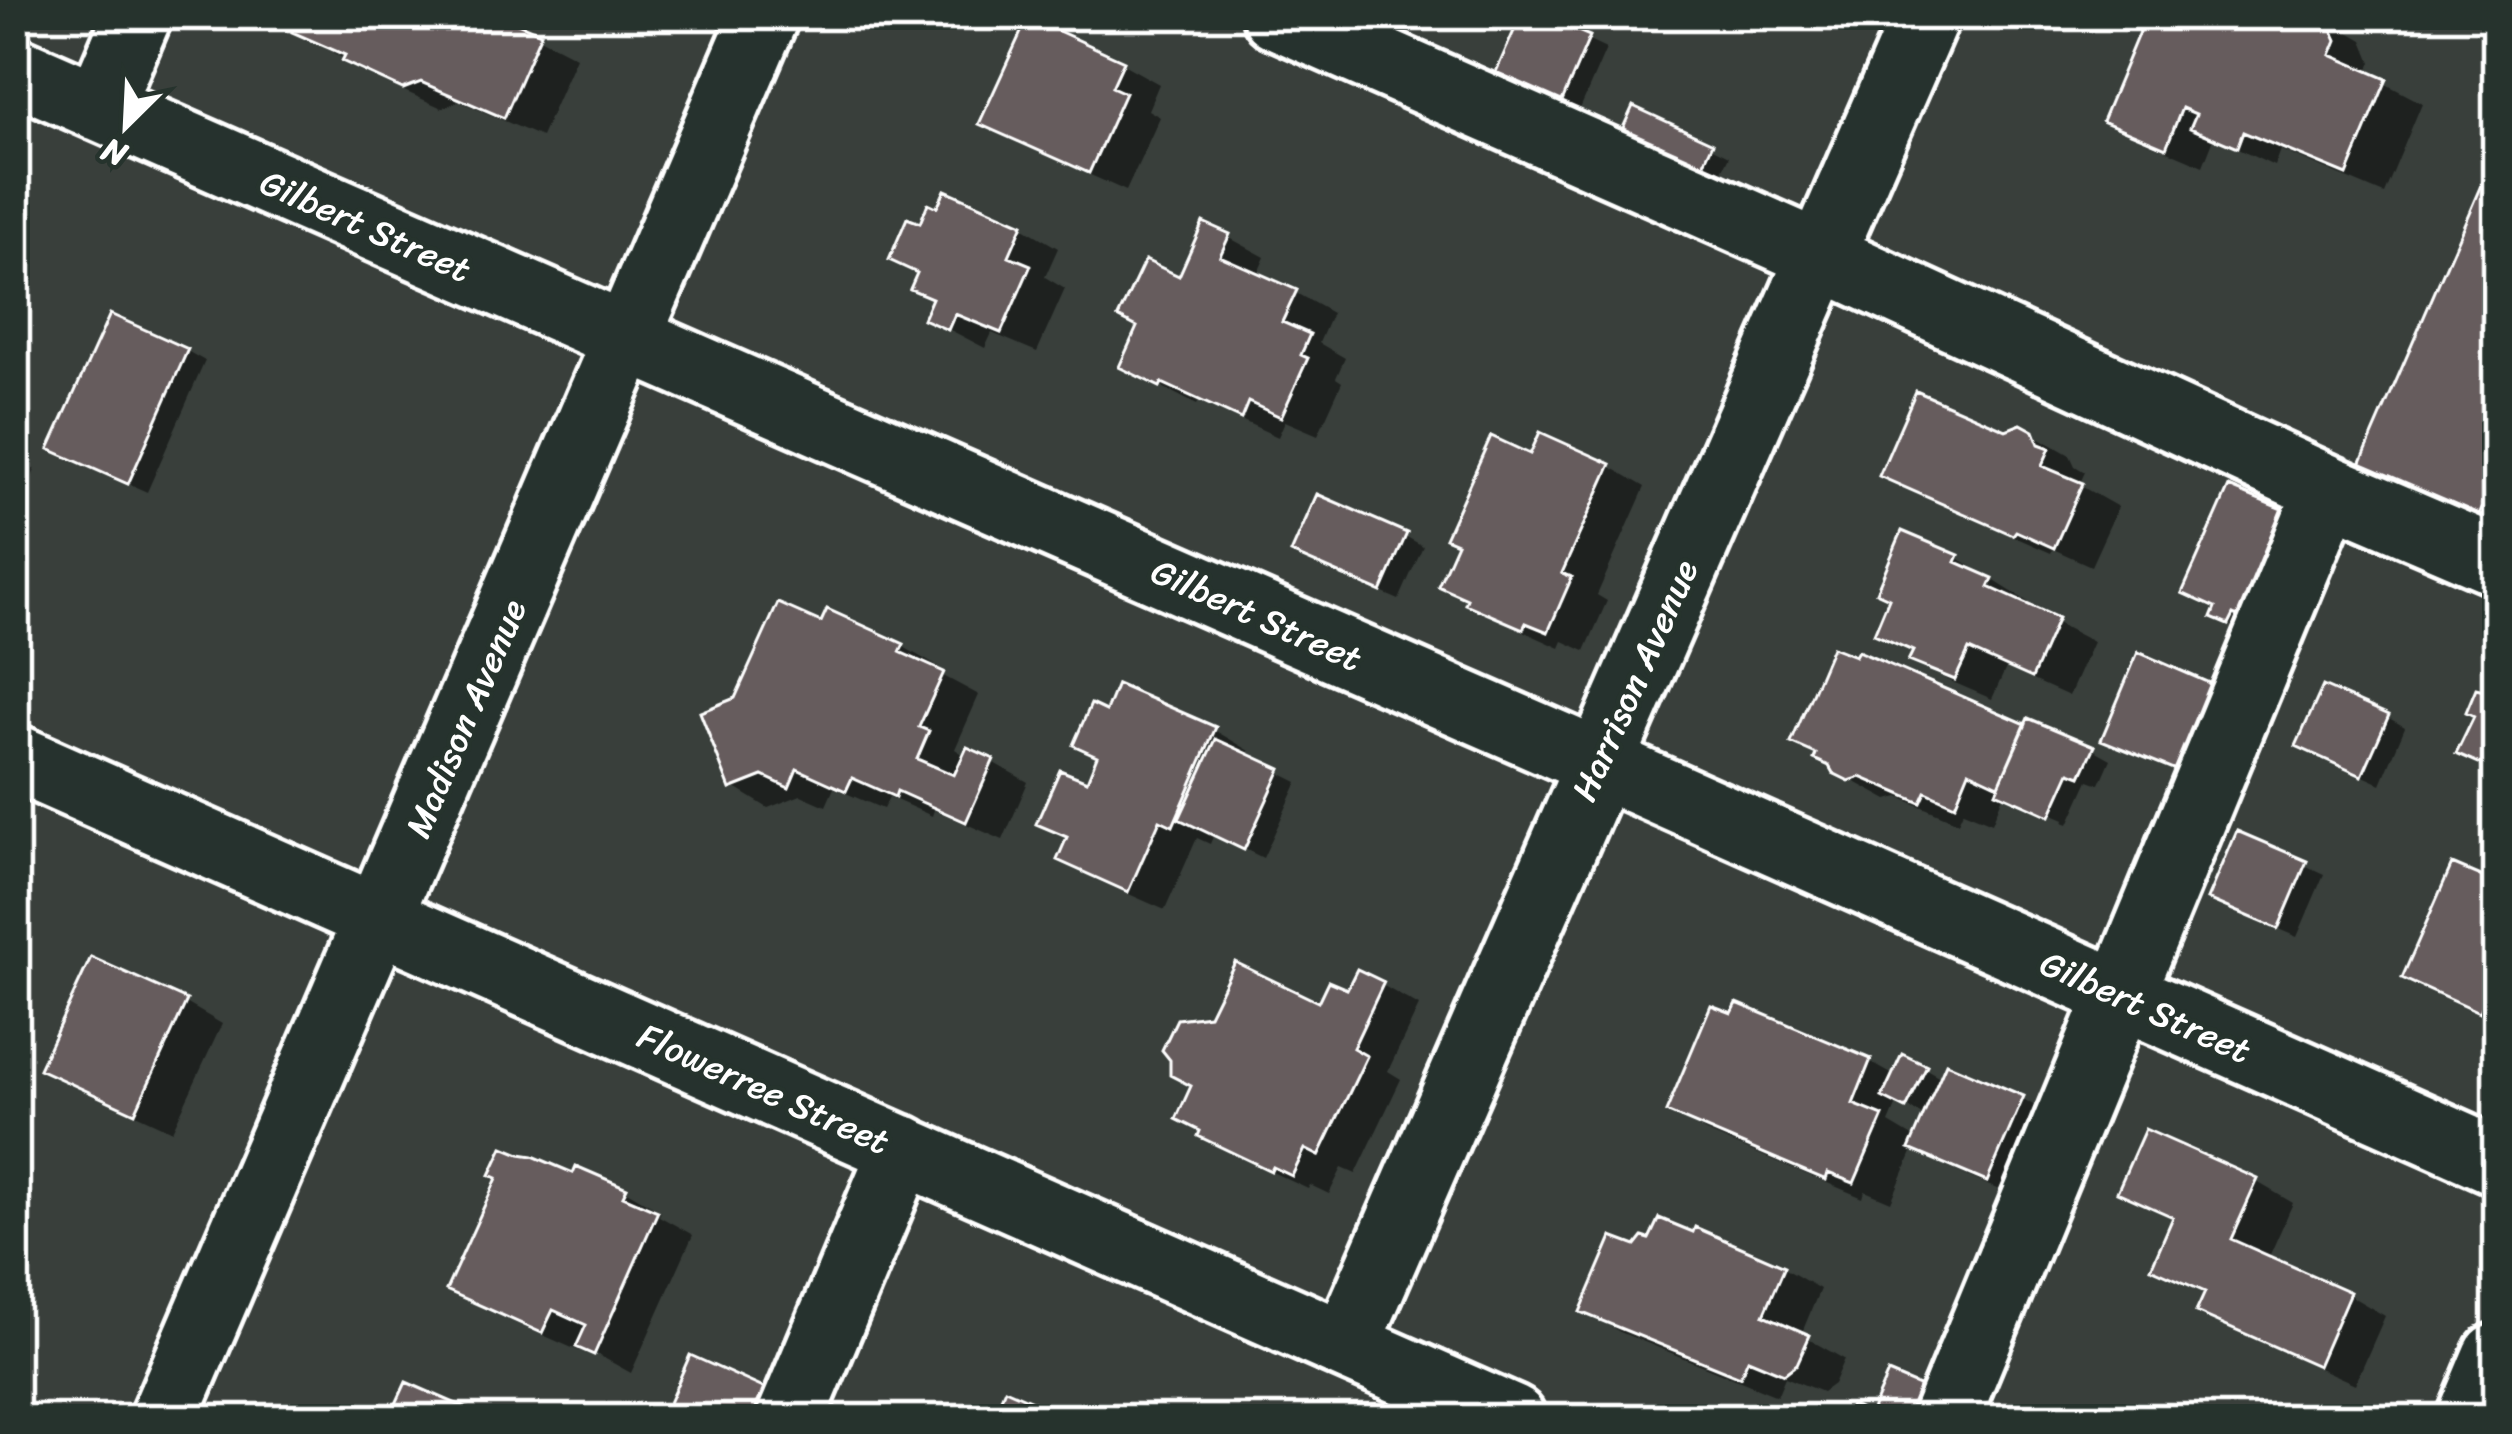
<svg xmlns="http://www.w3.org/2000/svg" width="2512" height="1434" font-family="Sriracha,sans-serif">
<rect width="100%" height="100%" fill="#393f3b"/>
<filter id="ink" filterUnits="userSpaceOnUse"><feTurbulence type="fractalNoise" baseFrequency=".00833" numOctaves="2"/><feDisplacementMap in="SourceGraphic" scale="24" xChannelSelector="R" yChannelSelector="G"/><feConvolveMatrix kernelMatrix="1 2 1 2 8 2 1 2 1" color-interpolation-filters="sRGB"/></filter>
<g filter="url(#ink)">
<!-- shadow -->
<path fill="#0007" fill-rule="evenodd" d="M303 15H495L576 57 541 137 459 101 442 108 382 81 296 31Z
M1524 15H1533L1606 49 1580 109 1517 81Z
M1828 15H1861L1856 27Z
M2150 15H2312L2325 18 2363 40 2372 62 2367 74 2422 103 2384 194 2280 150 2274 166 2214 138 2203 166 2142 140 2106 119Z
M1029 21 1123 64 1159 84 1148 110 1160 117 1126 191 1019 143 983 122Z
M1635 110 1729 156 1711 194Z
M2497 176V540L2395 496Z
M939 211 1022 227 1058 248 1045 277 1065 289 1037 352 992 333 985 348 927 318 935 300 914 288 920 274 921 227Z
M1228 237 1265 257 1257 275 1296 293 1332 313 1319 343 1345 358 1336 378 1342 382 1318 435 1285 421 1278 437 1199 401 1197 405 1122 366 1180 280Z
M187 351 205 361 147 492 70 458Z
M2021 427 2070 455 2075 466 2085 472 2079 485 2118 507 2091 566 2053 549 2051 553 1919 495 1883 475Z
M15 458 35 470 23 499 15 496Z
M1609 466 1645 487 1597 595 1607 601 1585 651 1563 641 1560 648 1505 623 1442 584Z
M2230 491 2251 637 2215 617 2218 610 2186 592Z
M1405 536 1423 546 1399 600 1312 562Z
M1958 558 2028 602 2026 607 2093 642 2069 696 2006 668 1992 699 1948 680 1912 660 1915 654 1878 633Z
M822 626 902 646 938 667 936 672 979 695 955 749 966 756 992 762 1028 782 1003 840 934 810 932 816 889 797 883 809 834 788 826 806 801 795 768 808 732 786 737 700Z
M1107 715 1214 730 1250 751 1248 757 1298 782 1263 858 1214 834 1210 844 1197 838 1165 910 1097 880 1060 859 1069 839 1040 823 1088 785 1100 757Z
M2387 717 2405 727 2381 784 2317 755Z
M2027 728 2093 749 2111 759 2100 784 2089 780 2069 824 2064 822 2065 819 2004 793 1992 823 1963 811 1958 822 1899 797 1888 800 1835 771Z
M2239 835 2324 874 2297 937 2229 908Z
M2497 887V1023L2442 998 2406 977Z
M93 961 186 1003 222 1024 172 1131 79 1088 43 1068Z
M1382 985 1419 1006 1388 1071 1401 1079 1356 1174 1342 1168 1329 1194 1310 1185 1308 1189 1238 1156 1202 1135 1319 1006 1348 993Z
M1870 1062 1895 1076 1926 1069 1942 1078 2023 1099 2059 1120 2024 1201 1949 1168 1914 1148 1891 1202 1865 1191 1863 1198 1706 1132 1670 1111ZM1898 1102 1926 1117 1916 1139 1889 1123Z
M2146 1133 2257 1182 2293 1203 2268 1259 2349 1295 2385 1316 2355 1384 2236 1331 2200 1311 2207 1295 2155 1267 2175 1220 2121 1191Z
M574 1177 625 1190 661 1211 659 1216 693 1235 631 1373 582 1346 579 1351 486 1310 450 1289Z
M1697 1231 1784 1268 1820 1289 1801 1335 1844 1359 1833 1384 1822 1392 1785 1377 1777 1396 1620 1332 1584 1311 1637 1250 1695 1236Z"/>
<!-- building -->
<path fill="#665b5d" stroke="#fff" stroke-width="3" d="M299 15H499L541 33 504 118 421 82 403 89 342 61 345 55 292 32Z
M1521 15H1540L1590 36 1562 101 1496 72Z
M2146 15 2326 16 2337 40 2331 55 2387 79 2347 175 2243 132 2237 148 2190 128 2196 114 2182 108 2166 148 2102 121Z
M1028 17 1124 61 1112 87 1125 93 1089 173 979 124Z
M1633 106 1713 143 1693 187 1613 150Z
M2488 169 2497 173V516L2481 509 2473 527 2355 476Z
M945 190 1023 224 1009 256 1031 265 1001 333 955 314 948 330 923 319 932 298 910 289 917 273 889 260 907 218 920 223 928 203 937 207Z
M1203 222 1230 234 1220 256 1297 290 1282 322 1310 334 1301 355 1308 358 1281 417 1248 402 1241 419 1162 383 1160 387 1119 367 1137 327 1118 317 1145 260 1179 276Z
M110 314 188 349 128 484 49 449Z
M1916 391 2006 430 2021 424 2034 431 2039 444 2050 448 2042 466 2083 483 2054 548 2016 531 2013 535 1879 476Z
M1540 432 1611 464 1562 573 1572 577 1548 632 1526 623 1523 629 1465 604 1467 599 1438 586 1457 543 1445 538 1491 436 1530 454Z
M2229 487 2294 514 2247 621 2233 615 2228 625 2211 618 2215 608 2182 593Z
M1317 494 1407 533 1381 592 1291 553Z
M1902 531 1959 555 1956 562 1993 578 1989 587 2058 618 2032 678 1969 650 1955 680 1908 661 1913 651 1874 634 1889 598 1876 592Z
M778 603 821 622 827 609 904 644 900 652 944 672 919 727 929 731 917 759 954 775 967 747 994 759 966 822 897 791 895 797 852 778 846 791 797 769 789 788 763 776 730 789 700 712 735 698Z
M1832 647 1855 656 1858 651 2026 724 1999 785 1969 771 1955 805 1926 792 1921 803 1861 777 1849 781 1833 773 1829 766 1814 759 1816 754 1791 743Z
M2138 652 2214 685 2178 771 2101 740Z
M2496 667H2497V771L2456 753 2474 716 2466 712 2476 688 2484 690Z
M1117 684 1216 727 1173 826 1160 820 1128 892 1057 860 1067 837 1036 824 1060 770 1087 781 1097 756 1073 745 1091 704 1106 711Z
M2323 686 2389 715 2362 776 2296 746Z
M2028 718 2095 746 2081 776 2070 772 2050 816 1996 792Z
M1216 739 1281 769 1244 850 1179 819Z
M2237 831 2307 861 2278 929 2208 899Z
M2452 864 2497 883V970L2479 1013 2402 978Z
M91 957 187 1000 135 1113 39 1069Z
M1235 962 1318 1002 1328 981 1347 989 1357 969 1384 982 1353 1048 1367 1056 1319 1156 1305 1149 1292 1176 1273 1167 1271 1171 1198 1136 1200 1131 1176 1119 1191 1086 1170 1075V1060L1162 1050 1177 1019 1209 1015Z
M1737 1003 1871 1059 1853 1104 1883 1116 1854 1183 1828 1173 1826 1180 1666 1112 1711 1005 1732 1013Z
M1902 1054 1927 1066 1906 1109 1882 1097Z
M1946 1063 2024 1096 1987 1182 1909 1149Z
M2145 1129 2258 1179 2231 1239 2350 1292 2318 1366 2196 1312 2205 1292 2151 1268 2173 1217 2117 1192Z
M503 1147 520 1154 533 1156 573 1173 576 1166 627 1188 623 1196 658 1211 594 1355 576 1347 586 1325 553 1310 542 1333 446 1290 497 1178 490 1175Z
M1659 1218 1693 1232 1695 1227 1785 1266 1764 1315 1810 1335 1797 1364 1784 1374 1748 1359 1740 1377 1580 1312 1612 1237 1636 1246 1643 1237 1649 1239Z
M690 1355 781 1396 771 1419H662Z
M1888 1373 1933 1392 1921 1419H1845L1851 1405 1870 1414Z
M406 1382 491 1419H389Z
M1005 1389 1073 1419H992Z"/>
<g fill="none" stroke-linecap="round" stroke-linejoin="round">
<!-- minor casing -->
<g stroke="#fff" stroke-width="75">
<path id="minor" d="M1276 15 1820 255 2329 489 2497 561
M15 70 1598 763 2497 1161
M99 107 138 15
M15 758 1512 1419
M1346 1345 1926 15
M163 1419 765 15
M790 1419 903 1149
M1945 1419 2329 489
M2471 1419 2497 1357"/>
</g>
<!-- minor -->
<use href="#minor" stroke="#26332d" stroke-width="66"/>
</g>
</g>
<g text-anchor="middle" stroke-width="9" stroke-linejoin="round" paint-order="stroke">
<!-- street labels -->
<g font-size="36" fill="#fff" stroke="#26332d">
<text transform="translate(366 225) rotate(24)" y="13">Gilbert Street</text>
<text transform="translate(1257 614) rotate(24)" y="13">Gilbert Street</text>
<text transform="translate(1634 680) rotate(-66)" y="13">Harrison Avenue</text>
<text transform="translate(465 718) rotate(-67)" y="13">Madison Avenue</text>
<text transform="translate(2146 1006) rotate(24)" y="13">Gilbert Street</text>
<text transform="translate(764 1088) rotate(24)" y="13">Flowerree Street</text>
</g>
</g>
<!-- margin -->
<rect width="2512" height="1434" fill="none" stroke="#26332d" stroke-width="60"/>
<rect x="30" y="30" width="2452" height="1374" fill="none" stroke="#fff" stroke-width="4.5" filter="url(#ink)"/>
<!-- north arrow -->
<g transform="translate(126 126) rotate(204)" stroke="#26332d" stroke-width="9" paint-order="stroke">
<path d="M0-9L21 45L0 30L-21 45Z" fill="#ffffff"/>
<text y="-18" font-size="33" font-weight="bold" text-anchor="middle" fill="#ffffff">N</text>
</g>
</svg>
